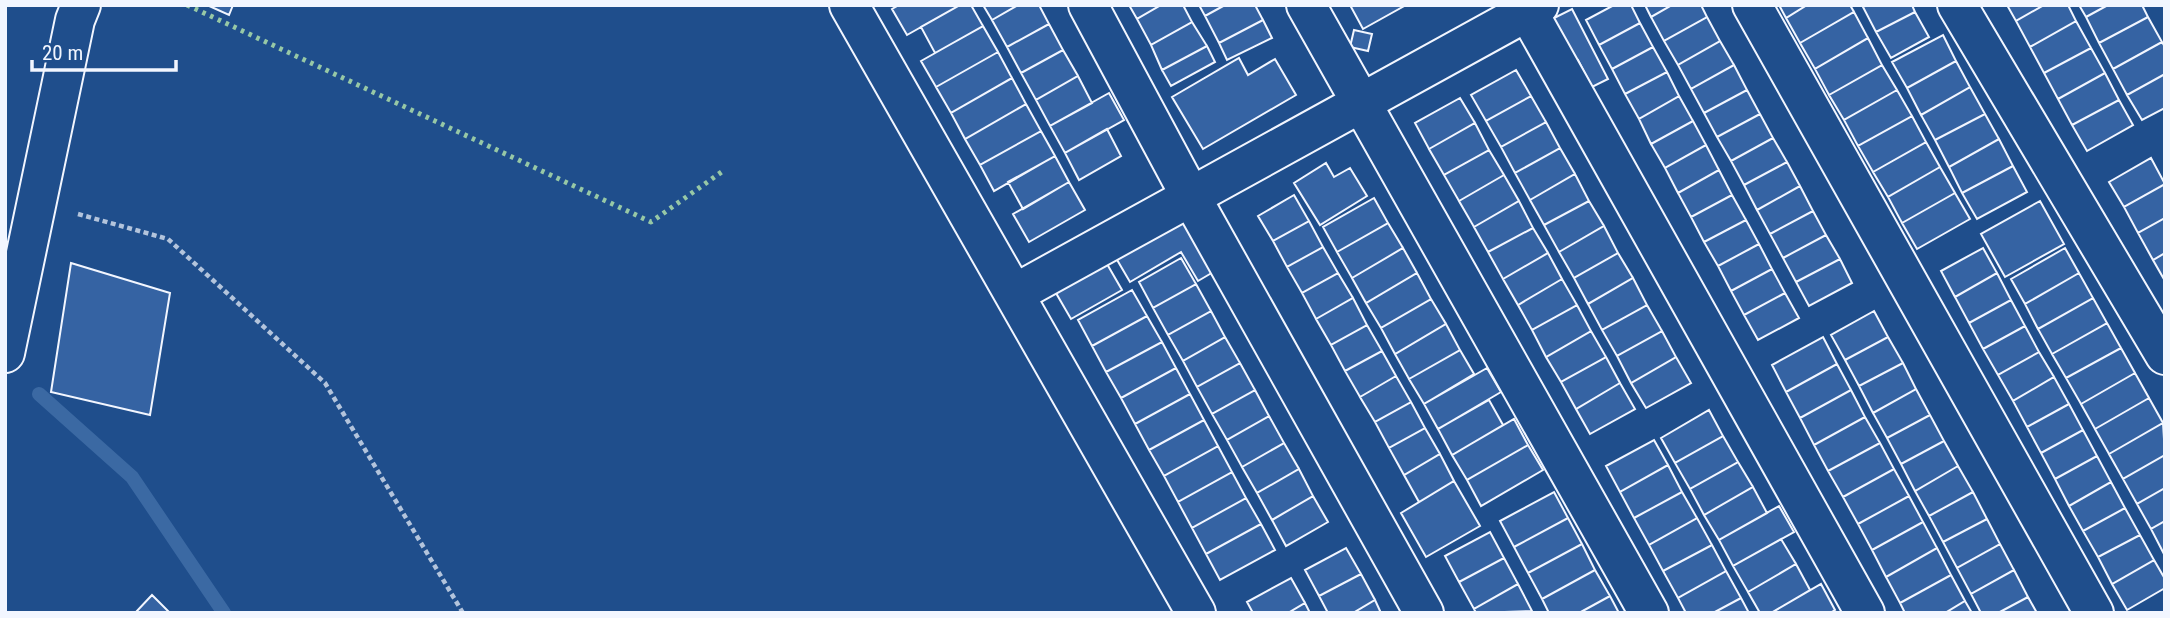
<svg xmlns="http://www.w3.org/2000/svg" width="2170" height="618" font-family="'Roboto Condensed',sans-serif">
<rect width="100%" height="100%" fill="#1f4e8c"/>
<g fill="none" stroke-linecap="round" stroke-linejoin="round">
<!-- stream -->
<path stroke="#3b69a3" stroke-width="14" d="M39 394 132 477 224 613"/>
</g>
<!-- building -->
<path fill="#3563a3" stroke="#f2f6ff" stroke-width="2" d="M207 5H233L229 15Z
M899 5H960L907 35 892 9Z
M960 5H971L983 26 935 53 921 27Z
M983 5H1018L992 20Z
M1018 5H1039L1049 24 1007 47 992 20Z
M1129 5H1161L1137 19Z
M1161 5H1183L1192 22 1151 45 1137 19Z
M1199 5H1225L1205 16Z
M1225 5H1255L1263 20 1219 43 1205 16Z
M1350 5H1406L1363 29Z
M1614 5H1631L1640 23 1599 45 1586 20Z
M1645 5H1672L1651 17Z
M1672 5H1701L1707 17 1664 41 1651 17Z
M1779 5H1807L1786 18Z
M1807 5H1850L1854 12 1800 43 1786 18Z
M1867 5H1912L1915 12 1876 32 1863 7Z
M2007 5H2044L2016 21Z
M2044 5H2068L2076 21 2030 47 2016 21Z
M2079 5H2108L2086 17Z
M2108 5H2142L2148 17 2099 43 2086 17Z
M1572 9 1608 79 1592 87 1578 60 1567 66 1546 22Z
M1854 12 1868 38 1815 69 1800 43Z
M1915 12 1929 37 1891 58 1876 32Z
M1707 17 1720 41 1678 65 1664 41Z
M2148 17 2162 42 2113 69 2099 43Z
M1263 20 1272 38 1227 60 1219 43Z
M2076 21 2091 48 2044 73 2030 47Z
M1192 22 1207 46 1162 70 1151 45Z
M1640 23 1653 47 1612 69 1599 45Z
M1049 24 1063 50 1021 73 1007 47Z
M983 26 998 52 936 87 921 61Z
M1354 30 1372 34 1368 51 1350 47Z
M1943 35 1956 61 1907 88 1892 62Z
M1868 38 1882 65 1829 95 1815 69Z
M1720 41 1734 65 1691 89 1678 65Z
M2162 42 2165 47V74L2127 95 2113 69Z
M1207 46 1215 62 1171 86 1162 70Z
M1653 47 1667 72 1625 94 1612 69Z
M2091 48 2105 73 2058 99 2044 73Z
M1063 50 1078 76 1036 100 1021 73Z
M998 52 1012 78 951 113 936 87Z
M1239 58 1248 75 1275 59 1296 95 1203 149 1172 97Z
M1956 61 1970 87 1921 115 1907 88Z
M1734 65 1747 90 1704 113 1691 89Z
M1882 65 1897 90 1844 120 1829 95Z
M1516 70 1531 96 1486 121 1471 95Z
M1667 72 1679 96 1639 119 1625 94Z
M2105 73 2119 100 2072 125 2058 99Z
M2165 74V108L2142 120 2127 95Z
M1078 76 1092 103 1050 126 1036 100Z
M1012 78 1026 104 965 139 951 113Z
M1970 87 1985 114 1935 140 1921 115Z
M1747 90 1760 114 1717 137 1704 113Z
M1897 90 1912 116 1858 146 1844 120Z
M1109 93 1124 120 1065 153 1050 126Z
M1531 96 1546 122 1501 147 1486 121Z
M1679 96 1693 121 1651 144 1639 119Z
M1460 98 1475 123 1429 149 1415 123Z
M2119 100 2133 125 2087 151 2072 125Z
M1026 104 1041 131 980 165 965 139Z
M1760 114 1773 138 1731 161 1717 137Z
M1985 114 1999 139 1949 167 1935 140Z
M1912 116 1926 142 1873 172 1858 146Z
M1693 121 1706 145 1665 168 1651 144Z
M1546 122 1560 148 1515 173 1501 147Z
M1475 123 1489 150 1444 175 1429 149Z
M1107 129 1121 156 1079 180 1065 153Z
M1041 131 1055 156 994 191 980 165Z
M1773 138 1787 162 1744 185 1731 161Z
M1999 139 2013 166 1962 193 1949 167Z
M1926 142 1940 167 1888 197 1873 172Z
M1706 145 1719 170 1678 193 1665 168Z
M1560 148 1575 174 1530 200 1515 173Z
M1489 150 1504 175 1459 201 1444 175Z
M1055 156 1069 182 1023 209 1008 182Z
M2151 158 2165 184 2124 207 2109 182Z
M1787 162 1800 186 1757 210 1744 185Z
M1326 163 1334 177 1350 168 1367 196 1320 225 1294 183Z
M2013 166 2027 192 1977 219 1962 193Z
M1940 167 1955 193 1902 223 1888 197Z
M1719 170 1732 195 1691 217 1678 193Z
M1575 174 1589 201 1544 225 1530 200Z
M1504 175 1519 201 1474 227 1459 201Z
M1069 182 1085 210 1029 242 1013 214Z
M2165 184V218L2138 233 2124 207Z
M1800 186 1813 211 1770 234 1757 210Z
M1955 193 1970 219 1917 249 1902 223Z
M1294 195 1309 221 1273 241 1258 216Z
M1732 195 1746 220 1704 242 1691 217Z
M1374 198 1388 223 1337 252 1323 227Z
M1519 201 1533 228 1488 252 1474 227Z
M1589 201 1604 226 1559 252 1544 225Z
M2040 201 2064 244 2005 277 1981 234Z
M1813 211 1826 235 1783 258 1770 234Z
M1184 218 1215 271 1198 281 1181 252 1130 282 1116 258Z
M2165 218V253L2153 260 2138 233Z
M1746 220 1759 244 1718 266 1704 242Z
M1309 221 1323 247 1287 267 1273 241Z
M1388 223 1403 248 1352 278 1337 252Z
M1604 226 1618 253 1574 278 1559 252Z
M1533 228 1548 253 1503 279 1488 252Z
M1826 235 1840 259 1796 282 1783 258Z
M1759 244 1772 269 1731 291 1718 266Z
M1323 247 1338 273 1302 293 1287 267Z
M1403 248 1417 273 1366 303 1352 278Z
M1983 248 1997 273 1955 297 1941 271Z
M2065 248 2079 273 2025 304 2011 279Z
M1548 253 1562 279 1518 305 1503 279Z
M1618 253 1633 278 1588 304 1574 278Z
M2165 253V281L2153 260Z
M1181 258 1196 284 1153 308 1139 282Z
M1840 259 1852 283 1809 306 1796 282Z
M71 263 170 293 150 415 51 392Z
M1107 264 1122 290 1071 319 1056 293Z
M1772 269 1785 293 1744 315 1731 291Z
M1338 273 1353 298 1316 319 1302 293Z
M1417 273 1431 299 1381 328 1366 303Z
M1997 273 2011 300 1969 323 1955 297Z
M2079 273 2093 298 2038 329 2025 304Z
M1633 278 1647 305 1602 330 1588 304Z
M1562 279 1577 305 1532 330 1518 305Z
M1196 284 1211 311 1168 335 1153 308Z
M1132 290 1147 316 1092 346 1078 320Z
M1785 293 1799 318 1758 340 1744 315Z
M1353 298 1367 325 1331 345 1316 319Z
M2093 298 2107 323 2052 354 2038 329Z
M1431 299 1446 324 1395 354 1381 328Z
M2011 300 2025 326 1983 349 1969 323Z
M1577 305 1591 331 1546 357 1532 330Z
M1647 305 1662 331 1617 356 1602 330Z
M1211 311 1225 337 1183 361 1168 335Z
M1874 311 1888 337 1845 360 1831 335Z
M1147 316 1162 342 1106 372 1092 346Z
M2107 323 2121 348 2066 378 2052 354Z
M1446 324 1460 350 1409 379 1395 354Z
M1367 325 1382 351 1345 371 1331 345Z
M2025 326 2039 352 1998 375 1983 349Z
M1591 331 1606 357 1561 382 1546 357Z
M1662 331 1676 357 1631 383 1617 356Z
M1225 337 1240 363 1197 387 1183 361Z
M1823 337 1837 364 1786 392 1772 365Z
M1888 337 1903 363 1859 386 1845 360Z
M1162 342 1176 368 1121 398 1106 372Z
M2121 348 2135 373 2081 404 2066 378Z
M1460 350 1474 374 1424 404 1409 379Z
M1382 351 1396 376 1360 397 1345 371Z
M2039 352 2054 377 2013 401 1998 375Z
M1606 357 1620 383 1576 409 1561 382Z
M1676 357 1691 383 1646 408 1631 383Z
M1240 363 1255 390 1212 414 1197 387Z
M1903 363 1916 389 1873 413 1859 386Z
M1837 364 1851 390 1800 418 1786 392Z
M1176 368 1190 394 1135 424 1121 398Z
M1487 368 1501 392 1438 429 1424 404Z
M2135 373 2149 398 2095 429 2081 404Z
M1396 376 1411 402 1375 422 1360 397Z
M2054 377 2069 404 2027 427 2013 401Z
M1620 383 1635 409 1590 434 1576 409Z
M1916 389 1930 415 1887 438 1873 413Z
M1255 390 1269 416 1227 440 1212 414Z
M1851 390 1865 417 1814 445 1800 418Z
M1190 394 1204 420 1149 450 1135 424Z
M2149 398 2163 423 2109 454 2095 429Z
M1489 400 1503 425 1452 455 1438 429Z
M1411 402 1425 428 1389 448 1375 422Z
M2069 404 2083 430 2041 453 2027 427Z
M1709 410 1723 436 1675 463 1661 438Z
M1930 415 1944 441 1901 464 1887 438Z
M1269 416 1284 443 1242 467 1227 440Z
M1865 417 1880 443 1828 471 1814 445Z
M1514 419 1528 445 1467 480 1452 455Z
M1204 420 1218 446 1164 476 1149 450Z
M2163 423 2165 455 2123 479 2109 454Z
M1425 428 1440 454 1404 475 1389 448Z
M2083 430 2097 456 2055 479 2041 453Z
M1723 436 1738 462 1690 489 1675 463Z
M1654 440 1668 465 1620 492 1606 466Z
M1944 441 1958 466 1915 491 1901 464Z
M1284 443 1299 469 1257 493 1242 467Z
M1880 443 1894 469 1843 497 1828 471Z
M1528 445 1543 470 1481 506 1467 480Z
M1218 446 1232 472 1178 502 1164 476Z
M1440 454 1454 481 1419 502 1404 475Z
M2165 455V488L2137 504 2123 479Z
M2097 456 2111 482 2069 506 2055 479Z
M1738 462 1753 487 1704 515 1690 489Z
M1668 465 1682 492 1634 518 1620 492Z
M1958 466 1973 492 1929 516 1915 491Z
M1299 469 1313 496 1272 520 1257 493Z
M1894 469 1909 496 1858 524 1843 497Z
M1232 472 1246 498 1192 528 1178 502Z
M1454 481 1480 526 1426 557 1401 513Z
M2111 482 2125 508 2083 531 2069 506Z
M1753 487 1767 513 1719 540 1704 515Z
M2165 488V521L2151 529 2137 504Z
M1554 492 1568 518 1514 547 1500 521Z
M1682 492 1697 518 1649 545 1634 518Z
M1973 492 1987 519 1943 542 1929 516Z
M1313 496 1328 522 1286 546 1272 520Z
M1909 496 1923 522 1872 550 1858 524Z
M1246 498 1261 524 1206 554 1192 528Z
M1779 506 1794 532 1733 566 1719 540Z
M2125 508 2140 535 2098 557 2083 531Z
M1568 518 1582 544 1528 573 1514 547Z
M1697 518 1712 545 1663 571 1649 545Z
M1987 519 2000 544 1957 568 1943 542Z
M2165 521V553L2164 554 2151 529Z
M1923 522 1937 548 1886 577 1872 550Z
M1261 524 1275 550 1220 580 1206 554Z
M1490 532 1504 558 1459 582 1445 556Z
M2140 535 2154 560 2112 584 2098 557Z
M1781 539 1796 564 1748 592 1733 566Z
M1582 544 1595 570 1542 599 1528 573Z
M2000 544 2014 570 1971 594 1957 568Z
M1712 545 1726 571 1678 598 1663 571Z
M1346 548 1361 574 1319 596 1305 570Z
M1937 548 1951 575 1900 603 1886 577Z
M1504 558 1518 584 1474 609 1459 582Z
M2154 560 2165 579V588L2127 610 2112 584Z
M1796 564 1810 590 1771 613H1760L1748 592Z
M1595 570 1610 596 1579 613H1549L1542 599Z
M2014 570 2028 597 1998 613H1981L1971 594Z
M1726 571 1741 598 1713 613H1686L1678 598Z
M1361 574 1375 600 1353 613H1328L1319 596Z
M1951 575 1965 601 1945 613H1905L1900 603Z
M1291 578 1305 603 1288 613H1253L1247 602Z
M1518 584 1532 611 1476 613 1474 609Z
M1821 584 1835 610 1830 613H1771Z
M152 595 170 613H135Z
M1610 596 1619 613H1579Z
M2028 597 2037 613H1998Z
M1741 598 1749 613H1713Z
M1375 600 1381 613H1353Z
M1965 601 1972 613H1945Z
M1305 603 1310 613H1288Z"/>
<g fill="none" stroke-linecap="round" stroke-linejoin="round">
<!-- minor casing -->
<g stroke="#f2f6ff" stroke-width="42">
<path id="minor" d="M849 5 1196 613
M1088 5 1191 197 1424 613
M1306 5 1649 613
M1524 5 1865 613
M1752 5 2094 613
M1957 5 2165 355
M1014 294 1539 5"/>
</g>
<!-- primary casing -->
<g stroke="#f2f6ff" stroke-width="42">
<path id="primary" d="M5 353 75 20 81 5"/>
</g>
<!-- path -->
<path stroke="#b3c4dc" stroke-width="4.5" stroke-dasharray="5 3.5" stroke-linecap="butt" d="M78 214 168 239 325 383 463 613"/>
<!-- minor -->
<use href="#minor" stroke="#1f4e8c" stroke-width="38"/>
<!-- primary -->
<use href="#primary" stroke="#1f4e8c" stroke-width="38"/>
<!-- hedge -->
<path stroke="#97c8a6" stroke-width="5" stroke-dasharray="3.5 5" stroke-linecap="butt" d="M187 5 651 222 723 171"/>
</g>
<!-- border -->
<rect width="2170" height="618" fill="none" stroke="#f2f6ff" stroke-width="14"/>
<!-- scale -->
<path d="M32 60v10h144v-10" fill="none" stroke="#f2f6ff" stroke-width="3.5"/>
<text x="42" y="60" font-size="21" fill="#f2f6ff" stroke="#1f4e8c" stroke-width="5" paint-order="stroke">20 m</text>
</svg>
